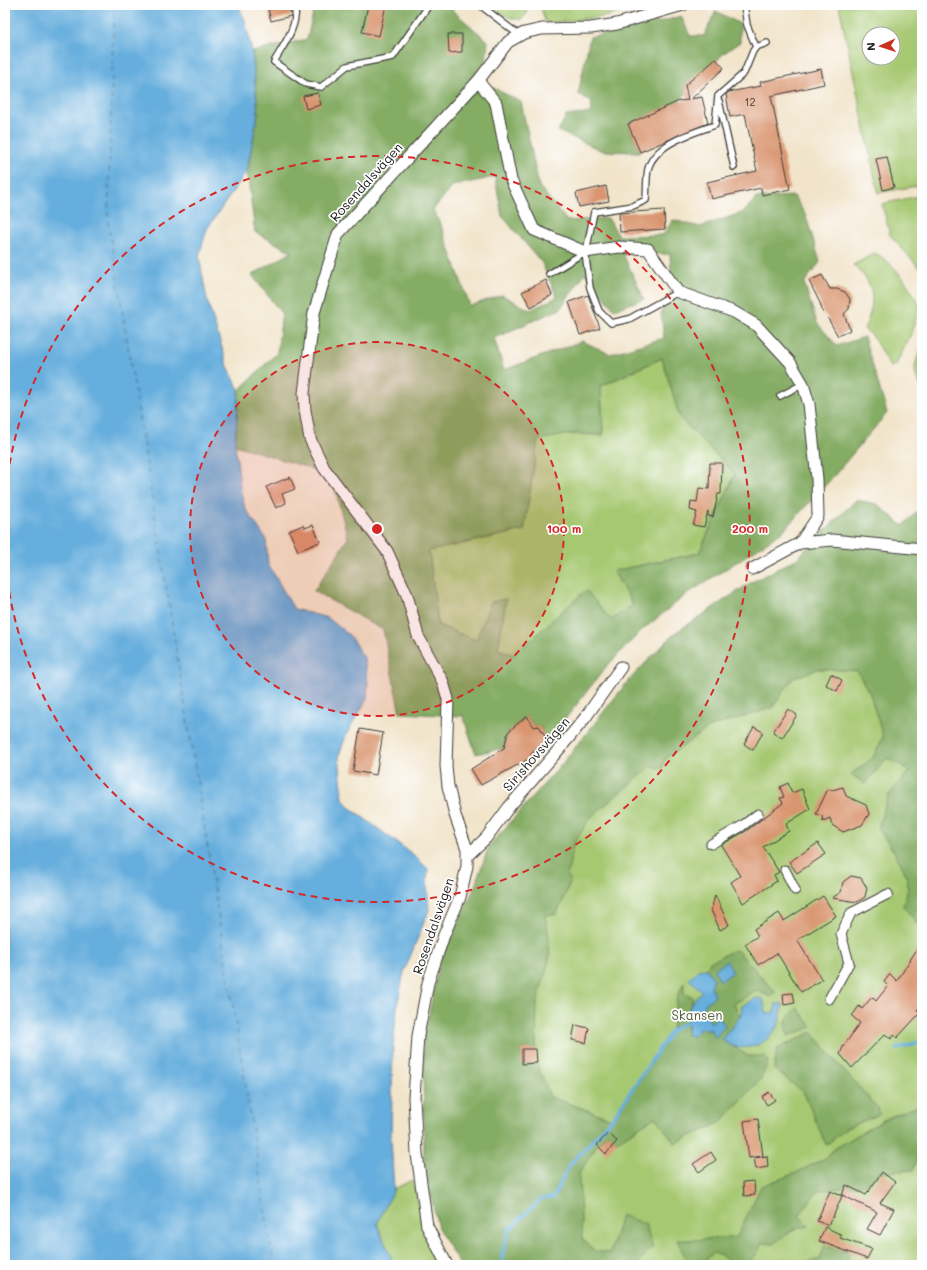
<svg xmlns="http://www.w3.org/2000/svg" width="927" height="1270" font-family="Mali,sans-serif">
<rect width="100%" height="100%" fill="#fff"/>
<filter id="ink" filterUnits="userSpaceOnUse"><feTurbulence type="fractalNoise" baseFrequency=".025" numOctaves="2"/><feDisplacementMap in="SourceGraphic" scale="8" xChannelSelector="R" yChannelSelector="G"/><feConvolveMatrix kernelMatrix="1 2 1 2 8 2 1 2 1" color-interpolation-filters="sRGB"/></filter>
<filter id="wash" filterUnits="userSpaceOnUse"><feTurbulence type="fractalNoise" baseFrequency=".012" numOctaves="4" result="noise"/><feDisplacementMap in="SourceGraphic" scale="16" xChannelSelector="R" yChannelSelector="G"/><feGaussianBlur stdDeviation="0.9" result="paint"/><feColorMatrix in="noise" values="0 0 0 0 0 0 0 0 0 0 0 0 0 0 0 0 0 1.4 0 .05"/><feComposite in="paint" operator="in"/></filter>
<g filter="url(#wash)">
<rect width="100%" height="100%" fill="#f1e4ca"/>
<!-- green -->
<path fill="#a6c871" stroke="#617246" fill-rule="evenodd" d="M490 5H527V14L522 19C509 20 500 13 490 5Z
M540 5H649L603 17 549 23 545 21Z
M839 5H922V185L878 193ZM869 34H893V58H869Z
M922 195V271L890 235 882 204Z
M875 253C897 265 909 285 920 307L910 336 896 365 890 367 872 335 864 329C876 304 876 283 853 265Z
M922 347V387C911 373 915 362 922 347Z
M662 358 680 418 735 474 699 553 614 571 633 605 611 621 586 590 514 655 498 649 506 600 491 602 476 640 438 625 429 551 524 530 538 439 571 434 603 435 601 386Z
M922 563V1265H519L473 1038 658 671Z
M412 1180 423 1222 443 1265H394L377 1224 394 1189Z"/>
<!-- forest -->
<path fill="#84ac63" stroke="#506440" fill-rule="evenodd" d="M315 5H451L453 11 488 41 484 83 521 102 539 186 567 221 608 218 619 236 663 235 673 220 700 227 744 212 756 198 794 196 806 216 820 262 804 283 817 323 837 346 864 337 887 413 833 477 781 533 687 594 641 631 606 667 548 741 539 726 534 727 527 716 508 732 504 748 476 754 463 716 400 713 383 630 314 591 348 538 331 475 235 445 239 390 277 353 282 314 252 275 292 252 255 232 247 171 258 113 252 52 307 39ZM495 177 502 216 542 263 557 297 530 310 502 295 470 306 442 228 433 210 452 186ZM623 254H670L672 289 661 313 664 338 610 354 582 341 504 370 494 338 560 309 585 273 614 309 644 299ZM662 358 680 418 735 474 699 553 613 571 633 605 611 620 586 590 514 655 498 649 506 599 491 602 476 640 438 625 429 551 524 530 538 440 571 434 603 435 601 386Z
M716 11 740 24V42L724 53 678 102 628 124 640 152 603 151 558 131 566 116 590 113 592 102 578 94 590 37 624 29 654 19 658 23 681 16 690 36H704Z
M856 500 877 504 903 526 922 506V929L903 906C905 900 907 893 908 887 908 869 888 843 878 828L888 796 910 770 887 758 865 784 851 774 873 758 883 737 870 694 857 671 818 669 793 678 772 708 710 727 665 759 662 769 651 766 590 818 573 845 567 877 571 880 557 914 545 915 549 937 550 956 537 1004 536 1049H522V1063H537L550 1097 612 1119 672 1030 677 998 684 982V994L693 997 687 1015V1035L693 1036 701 1028 711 1030V1023L703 1008 713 979 706 969 710 962 734 950 738 951 776 993 770 997 756 990 734 1004 740 1017 722 1039 748 1056H765L768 1062 761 1079 720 1123 675 1143 655 1117 617 1141 607 1133 597 1145 579 1174 582 1239 595 1251 610 1253 621 1215 645 1224 653 1248 636 1265H460L438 1228 424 1164 423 1043 440 960 473 891 489 846 562 764 629 680 675 633 750 583 796 559Z
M798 1008 812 1027 788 1036C783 1022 787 1016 798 1008Z
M812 1032 838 1064 878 1108 880 1114 847 1128 826 1145 804 1093 774 1069 777 1049Z
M922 1104V1144L913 1170 881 1172 863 1185 817 1191 799 1216 809 1226 792 1230 773 1244 763 1243 749 1265H728L729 1262 722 1256 713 1253 704 1261 686 1259 677 1240H692L737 1237 761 1186 796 1173 825 1158 834 1149 885 1119Z
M825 1245 836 1250 849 1252 846 1265H791L792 1262H809L820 1259Z"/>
<!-- water -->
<path fill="#66aedd" stroke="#41657c" d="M5 5H238L245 20 252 52 258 113 247 171 207 229 199 256 207 300 227 364 239 390 235 445 241 492 245 508 266 539 268 564 294 609 328 618 350 636 364 658 368 683 367 699 347 733 339 755 343 799 349 807 415 856 428 869 427 882 429 910 404 972 397 1007 393 1048 391 1139 394 1189 377 1224 394 1265H5Z
M727 961 733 972 721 981 714 970Z
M706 969 714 979 711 987 715 996 706 1003 703 1008 711 1023 717 1017 725 1025 715 1038 711 1030 701 1028 693 1036 687 1035C688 1014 685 1007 702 992L689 979 698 970Z
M756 998 763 999 766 1013 774 1012 776 1004H783L778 1027H776C771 1042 751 1050 736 1047 731 1046 726 1042 722 1039L740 1017 742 1006Z"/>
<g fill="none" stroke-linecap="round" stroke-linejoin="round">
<!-- stream -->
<path stroke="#66aedd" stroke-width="3.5" d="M897 1049 922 1041
M502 1265V1255L509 1230 541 1199 553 1198 569 1166 612 1119 672 1030 687 1022"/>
<!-- ferry -->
<path stroke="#3d5e73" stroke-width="1" stroke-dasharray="5 4" stroke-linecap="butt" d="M114 5 108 221 274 1265"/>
</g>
<g id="blocks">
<!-- building -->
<path fill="#d9956f" d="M267 5H289L291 16 271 21Z
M368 5H386L379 36 362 32Z
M448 34H462V52L449 53Z
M716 59 724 68 691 99 702 97 708 123 640 152 628 124 679 101 688 100 685 85Z
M821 69 824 84 771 96 790 189 762 195 761 188 711 199 707 182 757 171 745 114 730 117 726 94 729 92 761 86 760 82Z
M318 93 321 105 306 109 303 96Z
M887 157 894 187 883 190 876 159Z
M606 186 609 201 579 207 576 193Z
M664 210 665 229 620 232 619 213Z
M822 275 830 289H837L845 292 850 299 849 309 844 314 850 330 838 336 827 317 823 313 820 303 809 281Z
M546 280 552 295 531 307 522 292Z
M588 295 600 328 580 335 569 302Z
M710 463H722L721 494H718L713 517 708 516V511L704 527 693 525 697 512 690 510 691 501 697 502 699 488 709 489Z
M290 477 295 489 282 494 286 503 276 508 266 487Z
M303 525 305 528 313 525 320 542 298 551 289 531Z
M831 674 842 680 837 691 826 685Z
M788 709 797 715 782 738 773 732Z
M527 716 534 727 539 726 548 741 531 754 532 757 481 785 471 769 504 748 508 732Z
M754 727 763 732 753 750 744 744Z
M360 729 383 733 376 775 353 771Z
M788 783 792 793 802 789 810 809 786 824 789 831 763 847 779 872 774 875 777 881 743 903 731 882 740 876 721 845 746 831 783 803 780 798 784 797 780 787Z
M843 787 846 796 866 805 869 814 862 825 843 832 832 825 830 818 823 821 822 816 816 814 828 789 832 790Z
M818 843 826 854 797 873 789 862Z
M851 876 861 878 867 888 865 897 857 902 832 898 841 892 843 882Z
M715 895 729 925 720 930 711 910Z
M823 896 836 916 797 940 822 980 801 992 777 953 758 965 745 944 758 936 754 929 779 913 784 921Z
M922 941V1005L917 1010 920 1013 897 1038 894 1035 891 1039 885 1034 852 1068 840 1054 843 1047 860 1023 852 1016 859 1006 862 1009 872 997 876 1001 888 986 884 982 890 974 897 981Z
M793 993 795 1003 784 1005 783 994Z
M575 1025 589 1028 586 1043 572 1040Z
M522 1049H536L537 1063 522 1064Z
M769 1092 775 1100 767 1105 762 1097Z
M758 1119 763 1156 749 1158 744 1121Z
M608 1133 617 1141 606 1154 597 1145Z
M711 1152 716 1160 699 1172 693 1164Z
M767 1156 768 1167 756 1169 754 1158Z
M882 1172 895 1182 880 1203 894 1209 880 1235 867 1229 877 1212 842 1195 846 1185 866 1195Z
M754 1181 755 1195 744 1196 743 1182Z
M830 1191 842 1196 829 1226 817 1221Z
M825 1227 842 1235 840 1238 872 1249 867 1259 819 1241Z"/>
</g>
</g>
<g filter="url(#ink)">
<use href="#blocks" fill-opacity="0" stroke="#3c3a36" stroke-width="1"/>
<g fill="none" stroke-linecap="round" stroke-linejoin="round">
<!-- service casing -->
<g stroke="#3c3a36" stroke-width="8">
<path id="service" d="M295 5C298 27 284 44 274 62L306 84 321 87 347 66 393 57 429 5
M480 5 519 35
M744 5 747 25 756 47 767 43
M719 101 734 167
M586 252 594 212 633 206 646 200C647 190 646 179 648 169 655 143 693 133 715 125L718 96 744 73 753 51 756 47
M549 274 585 252 590 288 599 311 611 323 629 319 678 292
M780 396 803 384"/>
</g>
<!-- pedestrian casing -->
<g stroke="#3c3a36" stroke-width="11">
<path id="pedestrian" d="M711 844 742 826 758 814
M785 870 795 890
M829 999 849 963 841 934 851 913 888 894"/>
</g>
<!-- minor casing -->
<g stroke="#3c3a36" stroke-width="13">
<path id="minor" d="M478 81 496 103 511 180 534 230 585 252 619 247 648 249 678 292 734 312 756 325 790 362 803 384 809 404 817 479 818 516 800 543
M752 569 800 543 832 540 922 549
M468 855 486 838 509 807 561 747 585 718 621 667
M447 1265 427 1226 417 1154 414 1098 418 1036 428 983 444 935 460 897 467 866V849L455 815 448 786 446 766 448 699 443 682 418 636 407 595 387 551 324 468 310 439 305 410 304 393 314 313 338 234 478 81 508 42 524 33 542 29 591 28 617 24 683 5"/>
</g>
<!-- service -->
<use href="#service" stroke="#fff" stroke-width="5.5"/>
<!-- pedestrian -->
<use href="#pedestrian" stroke="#fff" stroke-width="9"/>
<!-- minor -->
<use href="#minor" stroke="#fff" stroke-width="11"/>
</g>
</g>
<!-- distance rings -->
<circle cx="377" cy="529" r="187" fill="#d62828" fill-opacity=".12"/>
<g fill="none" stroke="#d62828" stroke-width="2" stroke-dasharray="7 5">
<circle cx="377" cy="529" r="187"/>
<path d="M5 500A373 373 0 1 1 5 558"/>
</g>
<g text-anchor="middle" stroke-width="3.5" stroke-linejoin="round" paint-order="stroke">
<!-- number labels -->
<g font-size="11" fill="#4b3a31">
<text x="750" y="106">12</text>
</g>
<!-- street labels -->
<g font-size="13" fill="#1c1c1c" stroke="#fff">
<text transform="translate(366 182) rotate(-48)" y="5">Rosendalsvägen</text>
<text transform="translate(536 754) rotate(-49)" y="5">Sirishovsvägen</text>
<text transform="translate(433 926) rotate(-71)" y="5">Rosendalsvägen</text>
</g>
<!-- park labels -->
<g font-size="13" fill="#53613e" stroke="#fff">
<text x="697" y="1020">Skansen</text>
</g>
</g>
<circle cx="377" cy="529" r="6" fill="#d62828" stroke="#fff" stroke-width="2"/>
<g font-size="12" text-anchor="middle" font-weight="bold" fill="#d62828" stroke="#fff" stroke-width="3.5" stroke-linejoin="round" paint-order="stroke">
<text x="564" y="533">100 m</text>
<text x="750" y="533">200 m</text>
</g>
<!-- margin -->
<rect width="927" height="1270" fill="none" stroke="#fff" stroke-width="20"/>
<!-- north arrow -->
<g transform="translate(881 46) rotate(267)"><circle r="19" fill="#ffffff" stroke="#a4a4a4"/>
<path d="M0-3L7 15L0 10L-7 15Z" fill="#c8321e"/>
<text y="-6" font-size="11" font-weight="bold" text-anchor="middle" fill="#1c1c1c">N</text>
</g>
</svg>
